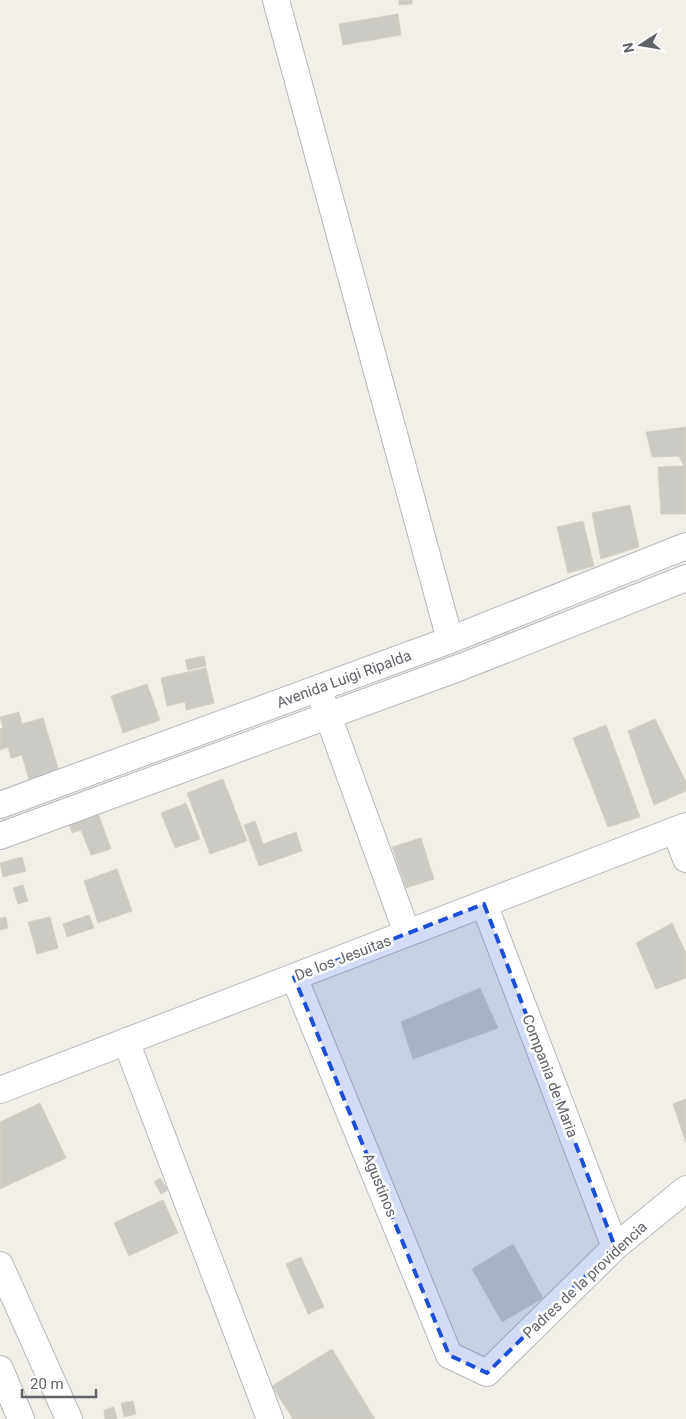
<svg xmlns="http://www.w3.org/2000/svg" width="686" height="1419" font-family="Roboto,sans-serif">
<rect width="100%" height="100%" fill="#f1efe8"/>
<!-- building -->
<path fill="#cccac5" stroke="#d6d1c6" d="M399 0H412V4L399 5Z
M398 14 401 35 343 45 339 24Z
M686 427V514H661L658 467 684 466 679 456 652 457 646 432Z
M630 505 639 547 601 559 592 513Z
M583 521 594 566 568 573 557 527Z
M204 656 206 666 188 670 185 660Z
M206 668 214 703 186 710 185 702 167 706 161 678Z
M147 684 160 720 123 733 111 696Z
M19 712 22 724 43 718 59 771 29 780 22 755 11 758 8 747 0 750V729L3 728 0 717Z
M655 719 686 782V791L654 805 628 731Z
M606 725 640 817 608 827 573 738Z
M223 779 247 841 210 854 187 793Z
M186 803 200 839 175 848 161 813Z
M98 813 111 849 91 855 81 830 72 833 69 824Z
M255 821 263 844 296 832 302 851 259 866 244 825Z
M421 838 434 879 406 888 392 847Z
M22 857 26 871 3 877 0 863Z
M117 869 132 911 98 923 84 881Z
M23 885 28 901 18 904 13 888Z
M89 915 94 928 67 937 63 924Z
M6 917 8 928 0 930V918Z
M50 917 58 948 37 954 28 922Z
M672 923 686 953V978L656 989 636 943Z
M480 988 498 1028 413 1059 401 1022Z
M686 1099V1143L673 1104Z
M40 1103 66 1158 0 1189V1122Z
M160 1178 168 1190 161 1194 154 1182Z
M163 1200 178 1233 129 1256 114 1223Z
M513 1244 543 1298 502 1322 472 1269Z
M301 1257 324 1307 308 1314 286 1264Z
M332 1349 375 1419H293L272 1386Z
M133 1401 136 1414 124 1417 121 1403Z
M114 1407 117 1419H105L104 1410Z"/>
<g fill="none" stroke-linecap="round" stroke-linejoin="round">
<!-- minor casing -->
<g stroke="#b5b8bc" stroke-width="28">
<path id="minor" d="M276 0 450 640
M322 699 407 933
M0 805 450 640 686 546
M675 830 686 859
M0 836 461 667 686 578
M484 904 615 1247
M294 977 449 1355 487 1373 615 1247 686 1189
M126 1041 270 1419
M0 1090 686 826
M0 1265 69 1419
M0 1369 21 1419"/>
</g>
<!-- minor -->
<use href="#minor" stroke="#fff" stroke-width="26"/>
</g>
<!-- marked area -->
<path fill="#1d4ed8" fill-opacity="0.2" stroke="#1d4ed8" stroke-width="4" stroke-dasharray="10 6" stroke-linejoin="round" d="M484 904 615 1247 487 1373 449 1355 294 977Z"/>
<g text-anchor="middle" stroke-width="5" stroke-linejoin="round" paint-order="stroke">
<!-- street labels -->
<g font-size="15" fill="#5f6368" stroke="#fff">
<text transform="translate(344 679) rotate(-20)" y="5">Avenida Luigi Ripalda</text>
<text transform="translate(343 958) rotate(-21)" y="5">De los Jesuitas</text>
<text transform="translate(550 1076) rotate(69)" y="5">Compania de Maria</text>
<text transform="translate(380 1185) rotate(68)" y="5">Agustinos</text>
<text transform="translate(585 1280) rotate(-43)" y="5">Padres de la providencia</text>
</g>
</g>
<!-- north arrow -->
<g transform="translate(641 45) rotate(258)" stroke="#ffffff" stroke-width="4" paint-order="stroke">
<path d="M0-4L9 19L0 12L-9 19Z" fill="#5f6368"/>
<text y="-8" font-size="14" font-weight="bold" text-anchor="middle" fill="#5f6368">N</text>
</g>
<!-- scale -->
<path d="M22 1389v8h74v-8" fill="none" stroke="#5f6368" stroke-width="2.5"/>
<text x="30" y="1389" font-size="15" fill="#5f6368" stroke="#ffffff" stroke-width="4" paint-order="stroke">20 m</text>
</svg>
